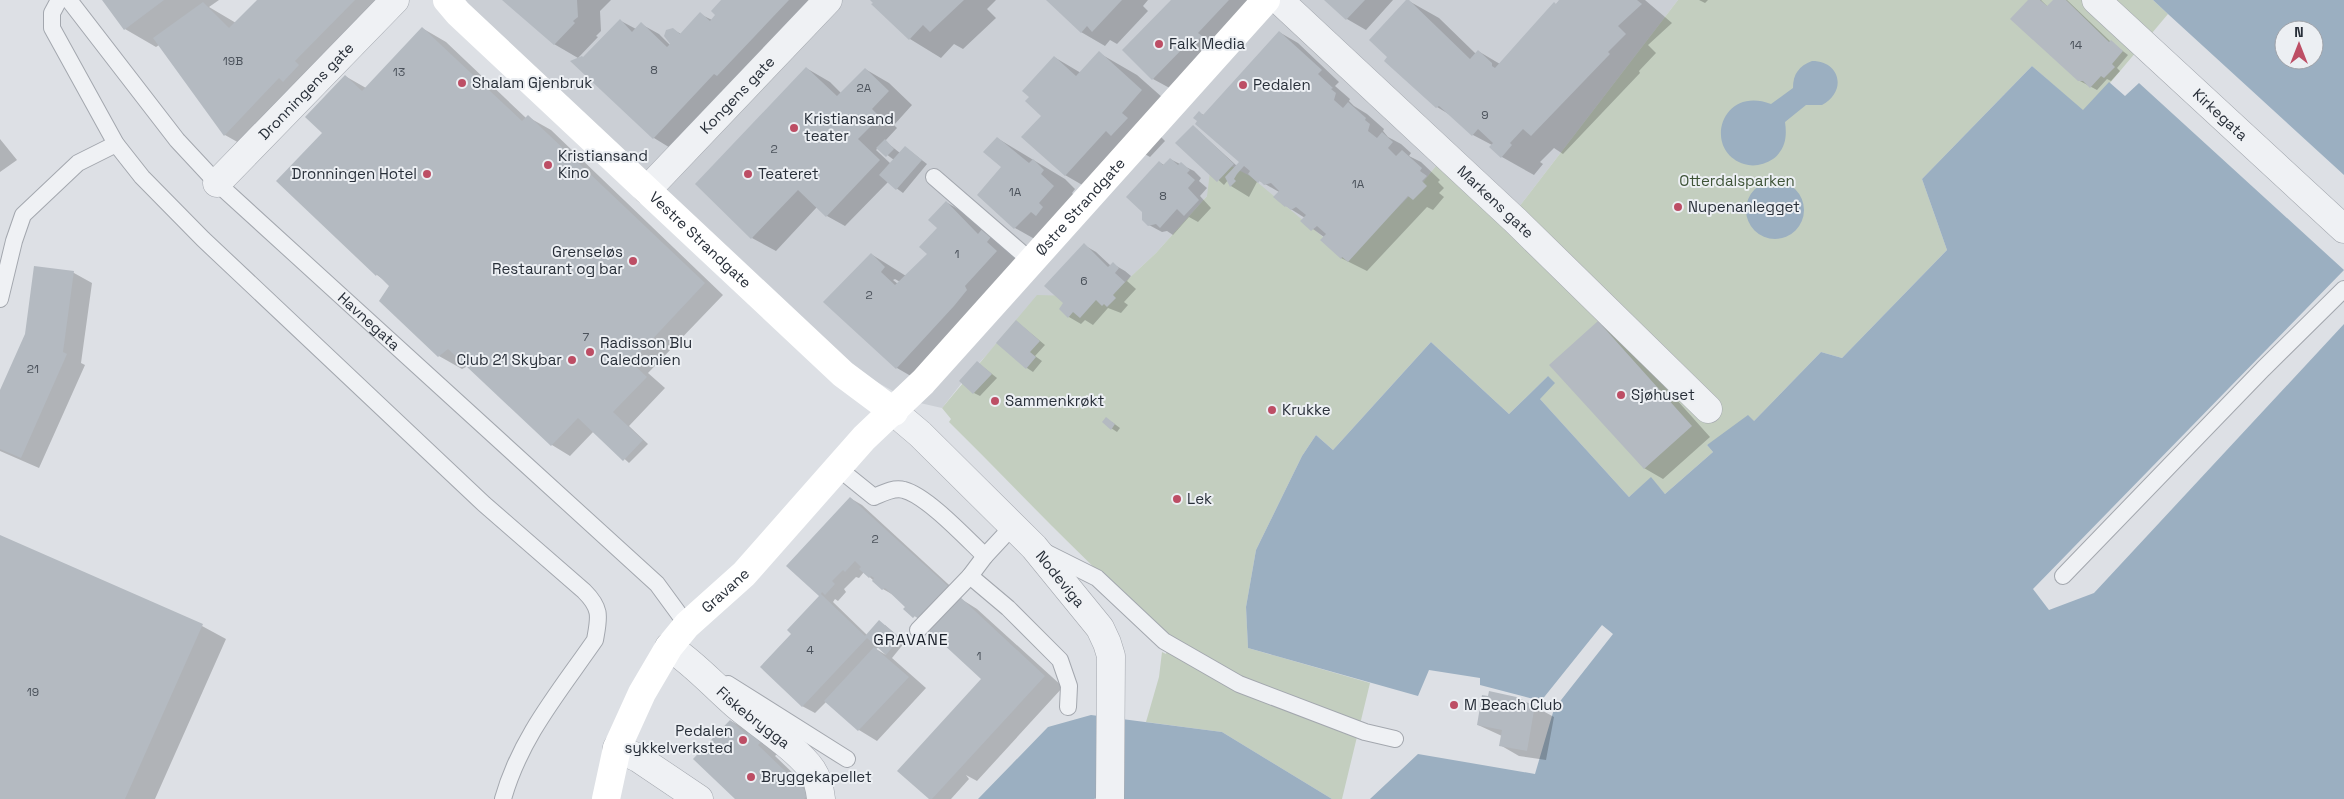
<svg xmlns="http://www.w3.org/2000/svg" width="2344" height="799" font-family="'Space Grotesk',sans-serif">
<rect width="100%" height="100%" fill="#dde0e5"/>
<!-- built -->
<path fill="#cbcfd5" d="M458 0H1678L1509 220 1443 157 1423 182 1348 258 1207 196 1156 253 1109 297 994 347 968 375 942 408 911 401 846 365Z"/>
<!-- green -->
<path fill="#c3cebf" d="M1678 0H2153L2168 14 2110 83 2083 111 2032 66 1922 179 1947 250 1842 358 1821 352 1754 421 1707 445 1713 452 1665 494 1651 478 1629 497 1539 398 1548 376 1509 414 1431 342 1333 450 1316 435 1302 456 1256 550 1246 607 1248 648 1370 683 1342 799H1332L1222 732 1146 722 1159 677 1162 652 1166 654 1171 637C1092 571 1022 494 949 422L951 419 942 408 1037 295 1109 297 1156 253 1207 196 1212 156 1250 176 1348 258 1423 182 1443 157 1509 220Z"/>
<!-- water -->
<path fill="#9bafc1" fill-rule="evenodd" d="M2153 0H2344V175L2168 14ZM2284 30H2314V60H2284Z
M1812 61C1841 61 1847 92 1822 105H1806L1785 122C1787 136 1786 149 1773 159 1764 165 1753 167 1744 164 1702 150 1721 85 1771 104L1793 88C1793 74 1799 66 1812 61Z
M2032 66 2083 110 2109 82 2125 96 2139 83 2344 270 2033 589 2049 610 2094 593 2344 324V799H1370L1418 754 1535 774 1554 709 1613 634 1602 625 1541 701 1480 685V678L1429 670 1418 696 1248 648 1246 607 1256 550 1302 456 1316 435 1333 450 1431 342 1509 414 1548 376 1555 383 1540 399 1629 497 1651 477 1665 494 1713 452 1707 445 1748 415 1754 421 1821 352 1842 358 1947 250 1922 179Z
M1746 210a29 29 0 1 1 58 0a29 29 0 1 1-58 0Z
M1091 715 1222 732 1332 799H1103L1098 797 1094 799H978L1048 727Z"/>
<!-- shadow -->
<path fill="#0003" fill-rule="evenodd" d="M103 0H219L209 7 236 23 258 0H404L257 153 225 135 159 45 156 47 125 29Z
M504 0H611L600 11 601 31 596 36 598 37 578 58 554 44Z
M722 0H817L672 149 654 138 572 61 584 59 621 21 636 29 641 24 659 34 670 45 674 30 681 34 700 14 712 20 717 15Z
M872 0H996L987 9 996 18 963 49 954 44 941 58 910 39 873 4 874 3Z
M1048 0H1148L1143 6 1148 11 1117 44 1110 40 1105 46 1081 32Z
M1172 0H1248L1177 92 1153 79Z
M1326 0H1393L1366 30 1347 19Z
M1407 0 1439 18 1476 54 1478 51 1500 64 1560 0H1645L1672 23 1648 45 1656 53 1639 71 1640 73 1563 154 1554 148 1540 162 1543 164 1534 175 1502 157 1492 145 1473 135 1452 116 1437 107 1386 61 1389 57Z
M1699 0H1708L1705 3Z
M2030 0H2041L2048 7 2055 0H2067L2111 42 2128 55 2117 68 2120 71 2111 81 2107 79 2097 90 2078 80Z
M422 28 446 42 526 118 528 117 551 130 723 295 648 373 665 388 629 426 648 444 629 463 594 431 570 456 552 445 468 366 462 369 439 356 391 285 377 275 278 181 324 133 345 76 366 88Z
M1279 32 1298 43 1339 82 1335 86 1350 99 1349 101 1354 106 1367 114 1384 129 1383 131 1388 137 1401 144 1411 153 1409 156 1421 162 1440 180 1438 182 1444 188 1439 193 1444 197 1433 210 1427 207 1367 271 1341 258 1324 237 1302 221 1305 218 1286 206 1275 197 1279 192 1258 180 1249 197 1231 186 1228 180 1224 185 1177 143 1193 126 1237 166 1241 162 1199 113 1204 115Z
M1099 53 1137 75 1180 113 1159 135 1165 141 1150 157 1143 153 1103 197 1065 175 1042 115 1054 57 1081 73Z
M806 68 830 82 842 94 865 69 889 83 912 105 894 125 897 128 885 141 900 153 905 147 927 164 903 193 888 182 845 226 827 216 817 207 776 251 752 238ZM878 148 894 160 891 164 876 150Z
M997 138 1065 179 1075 189 1072 193 1085 205 1047 246 1015 228Z
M0 139 17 160 0 172Z
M1170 159 1194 171 1201 178 1199 181 1207 188 1200 196 1211 208 1198 222 1189 217 1173 235 1167 231 1162 232 1149 225 1159 162 1164 165Z
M946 202 978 221 1022 256 928 386 897 368 871 254 906 276 929 254ZM895 279 900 282 898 284 893 280Z
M1084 245 1096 252 1111 266 1113 264 1125 271 1131 276 1127 281 1136 289 1124 302 1128 305 1121 313 1108 308 1093 325 1085 320 1081 324 1069 317 1065 303Z
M35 267 74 273 92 283 81 363 85 365 39 468 0 451V393L26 335Z
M1016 321 1045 345 1035 356 1042 361 1033 372 1027 368Z
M1598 323 1617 333 1710 437 1663 479 1644 468Z
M977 362 997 378 980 396 974 393Z
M1112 422 1120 428 1117 432 1111 428Z
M850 498 862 505 960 595 958 597 977 609 1063 687 977 781 966 775 969 779 951 799H930L983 679 926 624 905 609 907 607 895 596 883 589 864 572 859 578 856 577 844 589 846 592 838 601 835 599 833 602 867 635 885 625 905 642 892 658 926 688 877 741 859 730 827 701 815 713 802 706 793 634 821 596 788 566ZM879 647 886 655 876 649Z
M0 536 202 626 226 639 155 799H0Z
M1521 699 1554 717 1546 760 1519 756 1500 745 1502 736 1478 725Z
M731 721 782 749 775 756 820 799H737Z"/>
<!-- building -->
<path fill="#b4bac1" d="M102 0H164L124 30Z
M257 0H355L295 61 299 65 283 82 279 78 224 136 153 38 203 2 229 28Z
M502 0H577L578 17 573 21 575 23 554 45Z
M721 0H789L717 76 714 74 653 139 570 61 582 56 583 57 620 19 632 32 641 22 667 47 670 44 664 36 666 30 673 28 680 34 700 12 710 21 715 15 711 11Z
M870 0H964L930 32 923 25 909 40 871 4 873 3Z
M1046 0H1122L1092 32 1087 26 1081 33Z
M1171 0H1229L1198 33 1202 36 1194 44 1189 42 1152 80 1122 50Z
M1324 0H1365L1346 20Z
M1406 0H1409L1470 59 1478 50 1492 63V66L1495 68 1554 2 1556 4 1559 0H1637L1642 4 1618 26 1626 34 1608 52 1610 54 1531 136 1523 129 1510 143 1512 145 1501 158 1489 147 1493 143 1478 129 1472 136 1439 106 1436 108 1384 61 1387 57 1369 40Z
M2028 0H2040L2047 6 2053 0H2066L2109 42 2111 40 2123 51 2112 64 2115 67 2104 78 2101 76 2090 88 2083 81H2078L2010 19Z
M422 27 522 121 528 115 705 283 631 362 647 377 613 412 643 440 623 461 578 418 551 446 448 349 438 357 379 301 389 286 377 274 376 276 276 181 322 133 305 117 345 75 362 91Z
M1279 31 1322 70 1318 74 1333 88 1331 89 1336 93 1334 100 1343 108 1348 102 1366 118 1365 120 1370 124 1368 131 1377 138 1382 132 1393 142 1388 148 1396 156 1402 150 1422 168 1420 171 1427 176 1422 181 1427 186 1413 200 1408 196 1348 262 1342 257 1341 259 1320 240 1326 234 1317 226 1311 231 1300 221 1306 215 1296 207 1291 210 1286 206 1285 207 1273 197 1279 191 1271 183 1264 185 1260 181 1258 183 1248 174 1250 171 1244 166 1237 174 1234 179 1236 181 1230 187 1225 177 1239 162 1195 124 1197 121 1193 118 1199 111 1203 115Z
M1099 51 1142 90 1122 113 1128 118 1111 136 1106 131 1065 176 1021 137 1041 116 1025 101 1029 97 1022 91 1054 56 1076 76Z
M806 67 837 96 865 68 889 91 872 109 880 117 858 139 880 160 826 217 798 190 751 239 695 184Z
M1193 125 1234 164 1217 182 1175 143Z
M997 137 1029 163 1033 159 1044 170 1041 174 1054 186 1039 203 1043 207 1036 216 1031 212 1014 229 977 195 1001 167 983 152Z
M885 139 894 149 886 157 876 148Z
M905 146 922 160 896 190 879 175Z
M1170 158 1178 165 1181 162 1190 170 1187 173 1195 180 1188 188 1199 200 1184 216 1177 209 1160 228 1156 224 1148 226 1142 220V212L1126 197 1159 161 1163 165Z
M946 201 978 234 982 229 991 237 987 242 997 251 965 286 967 290 954 306 896 369 823 302 871 253 885 267 881 272 895 285 927 254 919 247 937 228 928 220Z
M1084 243 1108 267 1113 262 1119 268 1115 273 1125 282 1113 295 1116 298 1107 307 1104 304 1102 306 1096 300 1080 318 1073 312 1068 318 1059 309 1063 303 1044 286Z
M34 266 74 271 63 352 67 354 21 458 0 449V390L25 334Z
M1016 320 1040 341 1030 352 1036 357 1026 369 996 343Z
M1598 321 1692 426 1644 469 1549 365Z
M977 361 992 374 973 394 959 381Z
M1106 417 1115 424 1111 430 1102 422Z
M850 497 949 587 919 619 915 616 913 618 903 609 905 607 885 588 882 590 872 581 874 578 871 576 869 578 859 569 861 567 855 561 845 572 843 570 832 581 835 584 825 595 822 592 821 594 865 636 879 620 900 638 886 655 867 638 802 707 760 667 791 634 787 630 819 596 786 566Z
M0 535 203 624 125 799H0Z
M959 596 1045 676 932 799H929L897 771 981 679 928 630Z
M874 647 909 677 858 731 824 701Z
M1489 691 1521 698 1520 702 1535 705 1527 751 1499 746 1502 730 1477 725 1482 695 1488 696Z
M730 720 747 735 754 727 765 738 758 745 809 794 804 799H735L693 759Z"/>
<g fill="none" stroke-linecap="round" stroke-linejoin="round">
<!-- lane casing -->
<g stroke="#a3a7ae" stroke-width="18">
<g id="lane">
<path d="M59 0 52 13V28L116 144 142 177 203 239 484 504 584 591C602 609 599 617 595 640 559 692 520 738 503 799"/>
<path id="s1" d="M69 0 177 140 217 183 657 584 687 625"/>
<path d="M934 177 1031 261"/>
<path d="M0 299 14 241 23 215 78 163 116 144"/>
<path d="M838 468 874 497C883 493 894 487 904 490 927 496 966 538 985 556"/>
<path d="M1045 552 1097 578 1164 641 1239 684 1365 732 1395 739"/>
<path d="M970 576 1008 608 1060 660 1069 686 1068 707"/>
<path d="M2063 576 2263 369 2344 289"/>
<path d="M918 630 970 576 985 556 1013 526"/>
<path d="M728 684 847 759"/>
</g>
</g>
<!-- street casing -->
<g stroke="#a3a7ae" stroke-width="29">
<g id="street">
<path id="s2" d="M1279 0 1516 221 1708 409"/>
<path id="s3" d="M2096 0 2344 229"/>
<path id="s4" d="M217 183 395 0"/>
<path id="s5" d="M647 190 828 0"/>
<path id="s6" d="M894 412 920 434 1034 547 1100 628 1107 643 1111 656 1110 799"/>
<path id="s7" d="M669 647C694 663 713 685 736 705 756 722 798 749 812 770 818 779 820 789 821 799"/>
<path d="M617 748 638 758 699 799"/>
</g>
</g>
<!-- lane -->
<use href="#lane" stroke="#eff1f4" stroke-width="16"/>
<!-- street -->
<use href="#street" stroke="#eff1f4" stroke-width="28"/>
<!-- secondary -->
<g stroke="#fff" stroke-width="28">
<path id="s8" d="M447 0 458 13 843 374 894 412"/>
<path id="s9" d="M606 799 617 748 642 693 669 647 687 625 744 574 864 438 923 382 1266 0"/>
</g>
</g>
<!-- markers -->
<g fill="#bd4e65" stroke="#eceff3" stroke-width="2">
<circle cx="1159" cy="44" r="5"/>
<circle cx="462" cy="83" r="5"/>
<circle cx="1243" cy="85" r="5"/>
<circle cx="794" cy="128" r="5"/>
<circle cx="548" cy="165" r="5"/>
<circle cx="427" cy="174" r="5"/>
<circle cx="748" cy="174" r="5"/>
<circle cx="1678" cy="207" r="5"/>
<circle cx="633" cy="261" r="5"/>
<circle cx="590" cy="352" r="5"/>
<circle cx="572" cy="360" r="5"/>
<circle cx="1621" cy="395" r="5"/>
<circle cx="995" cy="401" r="5"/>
<circle cx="1272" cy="410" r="5"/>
<circle cx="1177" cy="499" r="5"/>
<circle cx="1454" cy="705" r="5"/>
<circle cx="743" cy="740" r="5"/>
<circle cx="751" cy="777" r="5"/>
</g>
<g text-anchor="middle" stroke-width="4" stroke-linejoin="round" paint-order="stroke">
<!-- number labels -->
<g font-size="12" fill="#4b525b">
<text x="2076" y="49">14</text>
<text x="233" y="65">19B</text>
<text x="654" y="74">8</text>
<text x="399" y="76">13</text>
<text x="864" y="92">2A</text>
<text x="1485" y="119">9</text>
<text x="774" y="153">2</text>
<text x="1358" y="188">1A</text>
<text x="1015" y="196">1A</text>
<text x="1163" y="200">8</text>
<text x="957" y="258">1</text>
<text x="1084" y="285">6</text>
<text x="869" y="299">2</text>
<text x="586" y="341">7</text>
<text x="33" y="373">21</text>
<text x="875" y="543">2</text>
<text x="810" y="654">4</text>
<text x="979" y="660">1</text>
<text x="33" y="696">19</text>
</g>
<!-- poi labels -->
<g font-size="15" fill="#282f39" stroke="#eceff3" text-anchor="start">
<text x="1169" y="49">Falk Media</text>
<text x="472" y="88">Shalam Gjenbruk</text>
<text x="1253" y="90">Pedalen</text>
<text x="804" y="124">Kristiansand<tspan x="804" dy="17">teater</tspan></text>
<text x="558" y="161">Kristiansand<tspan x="558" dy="17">Kino</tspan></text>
<text x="417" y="179" text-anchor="end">Dronningen Hotel</text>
<text x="758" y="179">Teateret</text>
<text x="1688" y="212">Nupenanlegget</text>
<text x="623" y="257" text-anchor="end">Grenseløs<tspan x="623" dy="17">Restaurant og bar</tspan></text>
<text x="600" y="348">Radisson Blu<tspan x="600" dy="17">Caledonien</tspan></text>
<text x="562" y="365" text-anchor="end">Club 21 Skybar</text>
<text x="1631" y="400">Sjøhuset</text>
<text x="1005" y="406">Sammenkrøkt</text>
<text x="1282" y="415">Krukke</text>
<text x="1187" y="504">Lek</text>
<text x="1464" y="710">M Beach Club</text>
<text x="733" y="736" text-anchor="end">Pedalen<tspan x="733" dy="17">sykkelverksted</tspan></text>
<text x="761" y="782">Bryggekapellet</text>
</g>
<!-- street labels -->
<g font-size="15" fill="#282f39" stroke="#eceff3">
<text dy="5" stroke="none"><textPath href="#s4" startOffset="128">Dronningens gate</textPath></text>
<text dy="5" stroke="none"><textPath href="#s5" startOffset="131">Kongens gate</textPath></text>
<text dy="5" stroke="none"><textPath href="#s3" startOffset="169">Kirkegata</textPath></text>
<text dy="5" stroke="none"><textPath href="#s2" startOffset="296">Markens gate</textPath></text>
<text dy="5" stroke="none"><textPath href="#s9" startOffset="769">Østre Strandgate</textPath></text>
<text dy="5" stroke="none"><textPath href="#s8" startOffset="349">Vestre Strandgate</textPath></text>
<text dy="5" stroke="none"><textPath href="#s1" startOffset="441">Havnegata</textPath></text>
<text dy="5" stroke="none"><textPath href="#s6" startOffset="236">Nodeviga</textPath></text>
<text dy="5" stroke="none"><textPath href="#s9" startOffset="246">Gravane</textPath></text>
<text dy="5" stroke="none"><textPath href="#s7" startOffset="110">Fiskebrygga</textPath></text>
</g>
<!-- park labels -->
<g font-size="15" fill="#3e5337" stroke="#eceff3">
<text x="1737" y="186">Otterdalsparken</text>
</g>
<!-- neighbourhood labels -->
<g font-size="16" letter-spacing="1" fill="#1a202a" stroke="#eceff3">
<text x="911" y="645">GRAVANE</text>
</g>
</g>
<!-- north arrow -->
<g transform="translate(2299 45)"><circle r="24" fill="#eceff3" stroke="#9ea2a9"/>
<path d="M0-4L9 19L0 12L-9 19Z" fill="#bd4e65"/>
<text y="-8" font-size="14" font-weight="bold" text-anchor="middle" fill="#282f39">N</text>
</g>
</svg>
